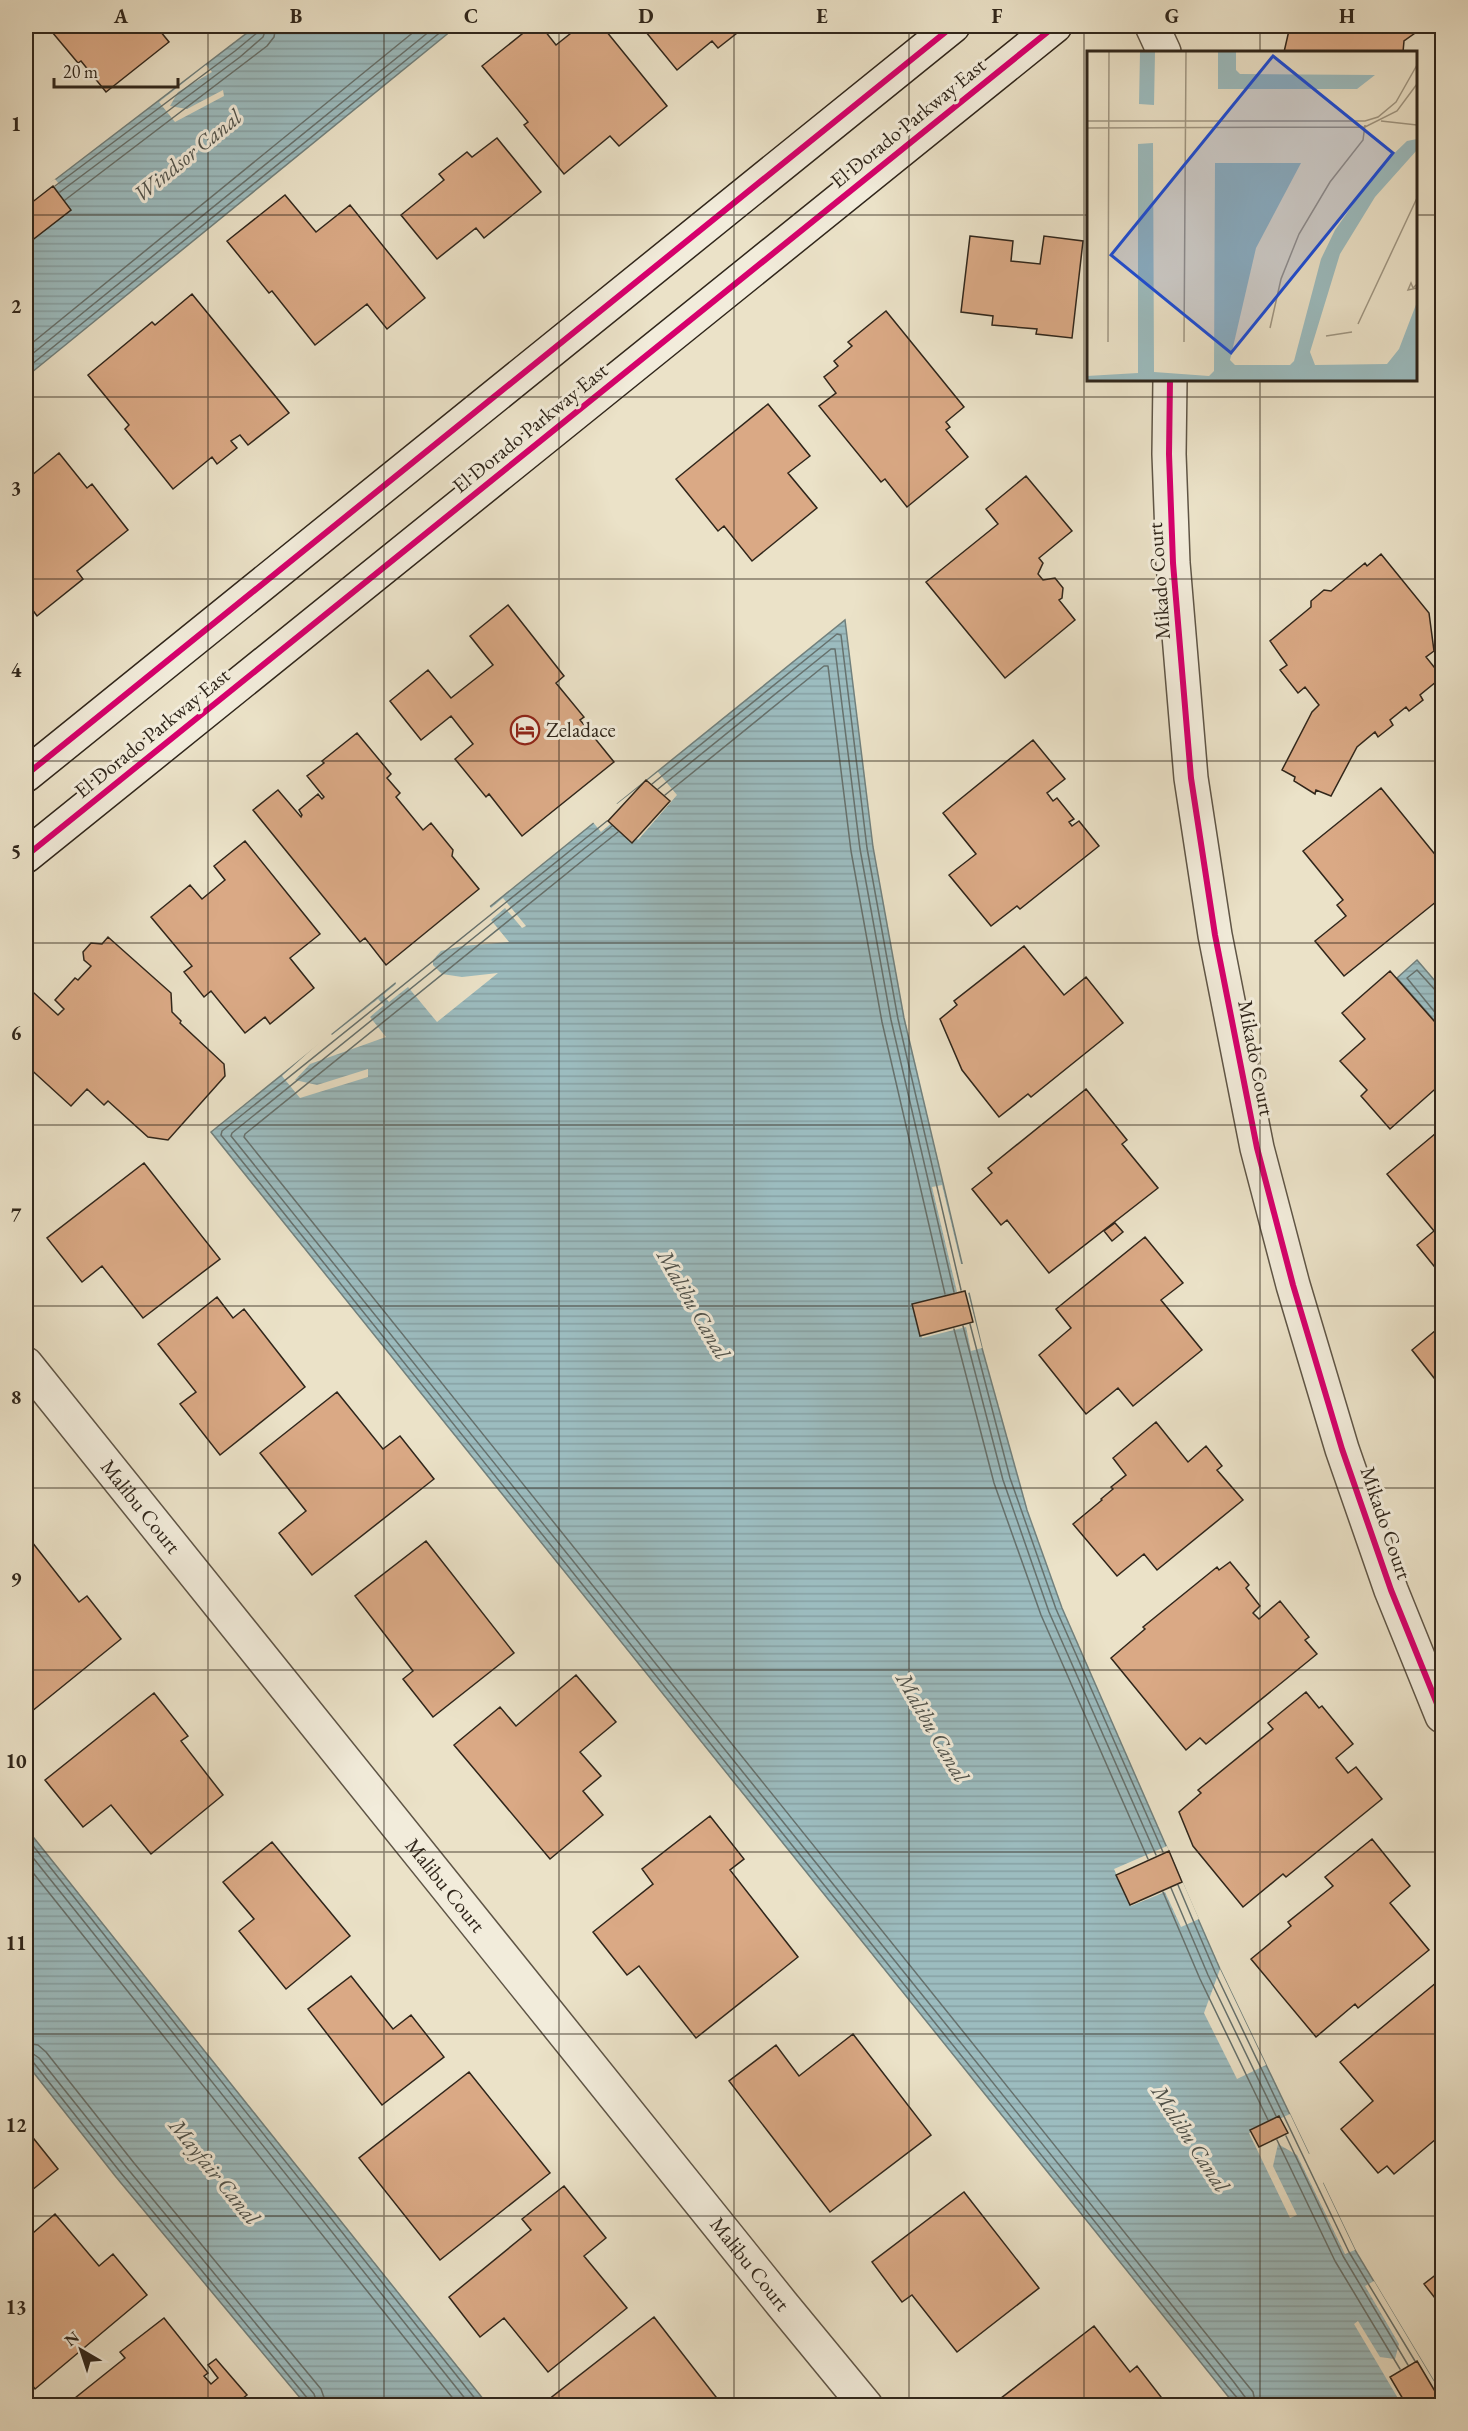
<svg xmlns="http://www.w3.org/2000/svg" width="1468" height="2431" font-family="'EB Garamond',serif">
<defs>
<pattern id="water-rules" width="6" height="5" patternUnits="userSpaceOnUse" patternTransform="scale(1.5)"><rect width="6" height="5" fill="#9cbcbf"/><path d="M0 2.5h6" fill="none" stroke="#87a1a4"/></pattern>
</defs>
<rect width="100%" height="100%" fill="#ebe2c8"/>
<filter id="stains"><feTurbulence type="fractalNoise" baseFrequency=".00333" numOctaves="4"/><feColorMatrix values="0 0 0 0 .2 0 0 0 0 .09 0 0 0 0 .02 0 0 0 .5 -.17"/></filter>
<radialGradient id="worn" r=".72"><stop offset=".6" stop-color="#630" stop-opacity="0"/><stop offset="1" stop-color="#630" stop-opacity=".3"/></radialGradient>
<!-- water -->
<path fill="url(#water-rules)" stroke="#71807d" stroke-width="1.5" d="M256 26H457L26 377V202Z
M845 620 873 847 904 1018 982 1348 1027 1510 1062 1608 1220 1969 1355 2250 1442 2395V2405H1235L211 1132Z
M1417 960 1442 989 1441 1028 1397 978Z
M26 1828 488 2405H306L116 2177 26 2063Z"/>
<!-- pier -->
<path fill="#ebe2c8" d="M206 65 212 72 178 92 170 106 187 109 223 90 224 96 175 122 159 102Z
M55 179 59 184 48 193 64 212 26 243V239L55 216 41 198 26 210V198Z
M658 772 677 795 638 840 620 816 601 832 592 821 615 802 617 804Z
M503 898 526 926 522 928 505 908 491 920 509 942 462 946 441 951 433 960V965L442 974 462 977 498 973 437 1022 408 987 389 1002 383 995 396 984 395 981 489 905 491 908Z
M378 999 384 1005 370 1017 386 1037 310 1064 295 1080 317 1085 368 1069V1077L300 1098 282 1076 330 1033 332 1035Z
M942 1185 961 1264H964L971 1292 968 1293 982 1348 971 1351 966 1327 922 1338 916 1305 957 1292 932 1187Z
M1167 1846 1199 1919 1181 1927 1165 1892 1131 1906 1114 1869Z
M1220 1969 1266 2065 1237 2079 1204 2013Z
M1290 2114 1309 2154 1312 2153 1325 2181 1323 2183 1355 2250 1345 2254 1297 2155 1278 2144 1273 2166 1297 2215 1290 2218 1249 2133Z
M1374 2281 1442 2395V2405H1402L1354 2324 1358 2321 1380 2357 1395 2359 1399 2344 1365 2286Z"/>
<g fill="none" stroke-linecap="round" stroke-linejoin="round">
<!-- shore -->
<path stroke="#66716d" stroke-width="1.5" d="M55 186 235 51 258 32 260 26
M60 192 240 57 263 37 267 26
M65 200 267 46 274 37 276 26
M26 348 421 26
M26 359 436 26
M26 369 448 26
M652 784 837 634 841 635 867 848 898 1019 961 1290
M658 789 831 649H835L860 849 891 1020 954 1292
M665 795 824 666H828L851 851 882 1022 945 1294
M607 821 222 1131 221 1135 1227 2386 1239 2400V2406
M612 826 232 1133 231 1136 1233 2381 1245 2397 1247 2406
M618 832 245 1134 244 1137 1240 2376 1253 2392 1256 2406
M1442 992 1436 991 1417 970 1407 978 1442 1021
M970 1324 1010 1478 1056 1609 1163 1852
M963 1326 1003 1480 1049 1612 1156 1855
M954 1329 994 1483 1041 1615 1148 1859
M26 1837 481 2406
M26 1849 471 2406
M26 1864 459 2406
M1178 1885 1215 1972 1349 2252 1415 2361
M1171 1888 1208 1975 1276 2116
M1163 1892 1200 1979 1268 2120
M26 2043 38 2045 46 2052 134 2163 321 2389 327 2406
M26 2052 32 2053 39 2058 127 2168 314 2394 318 2406
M26 2060 33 2062 121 2173 308 2399 310 2406
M1286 2136 1343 2256 1408 2365
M1277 2140 1335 2261 1400 2369"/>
</g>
<!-- building -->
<path fill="#daa985" stroke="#30261b" stroke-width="1.5" d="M47 26H156L169 42 106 92 81 61 78 63Z
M532 26H541L556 45 580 26H602L667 106 619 146 610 136 564 174 524 125 528 122 482 66Z
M641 26H746L718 48 712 41 677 70Z
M1290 26H1425L1404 41 1403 52H1284Z
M497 138 541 192 484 238 476 228 437 259 401 215 444 180 439 174 467 152 472 157Z
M53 186 71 210 26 245V207Z
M285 195 316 232 350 205 425 298 387 329 367 304 315 345 272 291 269 293 227 241Z
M970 236 1013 241 1011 261 1040 264 1044 236 1083 241 1072 338 1036 334 1037 329 992 325 993 316 961 312Z
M192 294 289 413 248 445 240 435 231 441 237 448 217 464 212 457 173 489 125 429 129 425 88 375 152 322 155 325Z
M886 311 964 407 946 422 950 427 946 430 968 457 907 507 885 479 881 482 819 406 836 393 824 377 838 366 834 361 852 346 848 342Z
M768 404 810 456 788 473 817 508 752 561 724 526 718 531 676 479Z
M59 453 87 488 92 484 128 530 77 571 83 579 37 616 26 601V480Z
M1026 476 1072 531 1039 558 1043 563 1038 574 1043 580 1055 578 1063 588 1062 598 1059 600 1075 620 1005 678 926 582 998 524 986 509Z
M1381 554 1429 613 1434 651 1426 657 1442 677 1420 695 1423 700 1409 711 1406 707 1390 720 1393 725 1378 737 1375 732 1357 747 1331 796 1316 790 1315 794 1294 781 1295 777 1282 770 1312 712 1319 705 1305 687 1298 693 1280 670 1287 665 1270 641 1311 607V601L1324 590 1331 591 1365 563 1367 566Z
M508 605 564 676 556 683 584 717 580 720 614 762 522 836 489 794 486 797 455 759 473 744 451 716 421 740 390 701 428 670 451 698 493 665 470 636Z
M357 733 391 774 387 778 400 793 396 797 423 830 431 823 453 850 452 856 479 889 386 965 365 938 360 942 253 810 278 790 301 817 302 815 299 810 318 794 322 799 324 797 307 776 324 763 322 761Z
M1033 740 1065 779 1047 793 1053 801 1057 798 1074 819 1069 822 1072 826 1079 821 1099 846 1020 909 1017 906 991 926 949 875 976 854 943 813Z
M646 780 670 801 632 843 608 821Z
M1381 788 1442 863V897L1344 976 1315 941 1346 916 1337 905 1343 900 1303 851Z
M245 841 320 934 290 958 314 988 270 1024 265 1017 245 1033 211 991 204 997 184 972 192 966 151 917 190 885 202 899 225 880 214 866Z
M108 937 171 993 172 1012 181 1021 180 1023 224 1064 225 1076 168 1140 148 1137 108 1101 104 1105 87 1089 71 1106 26 1065V1001L33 992 58 1015 64 1009 55 1000 75 978 78 980 91 966 84 960 83 952 91 943 102 944Z
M1024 946 1064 995 1086 977 1123 1023 1031 1097 1028 1094 999 1117 962 1070 940 1019 957 1005 954 1001Z
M1390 971 1442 1030V1083L1390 1129 1361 1096 1367 1090 1340 1061 1365 1039 1342 1013Z
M1086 1089 1127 1140 1122 1144 1158 1188 1049 1273 1007 1220 1001 1225 972 1189 992 1173 988 1168Z
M1442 1128V1276L1417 1245 1434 1231 1387 1174Z
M144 1163 220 1259 143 1318 102 1266 82 1282 47 1238Z
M1115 1223 1123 1232 1112 1241 1104 1231Z
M1145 1237 1183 1283 1161 1300 1202 1350 1133 1406 1118 1388 1086 1414 1039 1355 1071 1328 1056 1309Z
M965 1291 973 1322 920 1336 912 1304Z
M217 1297 233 1318 244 1309 305 1387 220 1455 180 1404 196 1392 158 1344Z
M1442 1325V1388L1412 1350Z
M337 1392 383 1449 400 1436 434 1479 312 1575 279 1533 306 1511 260 1453Z
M1156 1422 1188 1462 1206 1446 1222 1466 1217 1470 1243 1500 1157 1570 1144 1554 1117 1576 1073 1524 1102 1500 1101 1499 1113 1489 1111 1487 1126 1475 1113 1458Z
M426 1541 514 1653 433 1717 403 1679 413 1671 355 1596Z
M32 1542 79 1602 87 1596 121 1639 26 1716V1547Z
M1230 1562 1249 1585 1246 1588 1260 1606 1253 1613 1259 1619 1280 1601 1309 1637 1305 1640 1317 1654 1206 1744 1200 1738 1186 1750 1111 1658 1145 1629 1143 1627 1217 1567 1219 1570Z
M576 1675 616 1722 580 1752 601 1776 583 1791 603 1815 550 1859 454 1745 500 1707 516 1726Z
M1306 1692 1319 1708 1322 1706 1353 1744 1336 1758 1348 1773 1356 1767 1382 1799 1286 1877 1283 1874 1243 1907 1193 1846 1179 1812 1201 1793 1198 1790 1273 1729 1268 1723Z
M154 1693 188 1736 181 1741 223 1795 151 1854 111 1805 83 1827 45 1780Z
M710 1816 744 1859 730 1870 798 1957 696 2038 639 1966 627 1975 593 1932 653 1884 642 1869Z
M1372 1839 1410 1886 1390 1903 1429 1950 1358 2008 1355 2004 1316 2037 1251 1959 1291 1926 1288 1922 1333 1886 1325 1877Z
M272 1842 350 1936 286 1989 239 1931 254 1919 223 1882Z
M1169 1851 1182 1882 1130 1905 1116 1875Z
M351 1976 393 2029 411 2015 444 2057 382 2105 308 2009Z
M1437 1982 1442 1989V2134L1394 2174 1387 2166 1378 2173 1341 2129 1373 2101 1340 2062Z
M853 2034 931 2135 830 2212 729 2081 776 2045 799 2076Z
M469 2072 550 2173 440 2260 359 2158Z
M1279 2116 1288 2133 1259 2147 1250 2130Z
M26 2129 58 2169 26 2195Z
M564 2186 606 2238 584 2256 627 2308 548 2372 504 2318 480 2337 449 2297 531 2230 522 2219Z
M964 2192 1039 2288 957 2352 912 2295 902 2302 872 2262Z
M55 2214 99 2266 113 2254 147 2295 35 2389 26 2377V2239Z
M1442 2270V2307L1424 2284Z
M654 2317 723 2406H552L548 2400Z
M164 2318 208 2373 204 2376 211 2384 218 2378 208 2365 216 2359 247 2395 233 2406H65L125 2358 120 2352Z
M1094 2326 1130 2372 1137 2366 1168 2406H999L996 2402Z
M1417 2361 1442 2403V2406H1407L1390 2377Z"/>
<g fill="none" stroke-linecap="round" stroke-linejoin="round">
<!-- street casing -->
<g stroke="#5f5546" stroke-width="36">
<g id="street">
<path d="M1152 26 1164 52"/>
<path d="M1170 380 1169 454 1173 563 1191 778 1215 935 1257 1148 1293 1285 1342 1449 1391 1590 1442 1716"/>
<path id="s1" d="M26 1364 782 2304 866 2406"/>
</g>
</g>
<!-- secondary casing -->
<g stroke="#30261b" stroke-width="36">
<path id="secondary" d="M26 775 953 26
M26 856 1055 26"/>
</g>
<!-- street -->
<use href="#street" stroke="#f2ecdb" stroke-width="33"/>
<!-- secondary -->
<use href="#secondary" stroke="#f2ecdb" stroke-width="33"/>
<!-- cycleway casing -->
<g stroke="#f2ecdb" stroke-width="10">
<path id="cycleway" d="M1170 380 1169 454 1173 563 1191 778 1215 935 1257 1148 1293 1285 1342 1449 1391 1590 1442 1716
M26 775 953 26
M26 856 1055 26"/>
</g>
<!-- cycleway -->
<use href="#cycleway" stroke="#d6006c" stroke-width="6"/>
</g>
<!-- grid -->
<path fill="none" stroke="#30261b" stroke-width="1.5" stroke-opacity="0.55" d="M208 26V2406M384 26V2406M559 26V2406M734 26V2406M909 26V2406M1084 26V2406M1260 26V52M26 215H1088M1416 215H1442M1260 380V2406M26 397H1442M26 579H1442M26 761H1442M26 943H1442M26 1125H1442M26 1306H1442M26 1488H1442M26 1670H1442M26 1852H1442M26 2034H1442M26 2216H1442"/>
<!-- icons -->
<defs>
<g id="hotel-ring" transform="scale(1.5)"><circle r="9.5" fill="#f2ecdb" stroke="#8f2418" stroke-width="1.5"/><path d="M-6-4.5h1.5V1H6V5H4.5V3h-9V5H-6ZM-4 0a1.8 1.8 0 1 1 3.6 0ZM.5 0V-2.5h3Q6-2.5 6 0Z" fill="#8f2418"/></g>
</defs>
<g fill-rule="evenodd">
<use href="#hotel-ring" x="525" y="730"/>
</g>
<g text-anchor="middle" stroke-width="6" stroke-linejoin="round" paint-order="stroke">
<!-- street labels -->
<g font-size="21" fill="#30261b" stroke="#f2ecdb">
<text transform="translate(908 123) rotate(-39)" y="7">El Dorado Parkway East</text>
<text transform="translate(530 428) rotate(-39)" y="7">El Dorado Parkway East</text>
<text transform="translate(1159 581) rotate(-94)" y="7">Mikado Court</text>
<text transform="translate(152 733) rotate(-39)" y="7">El Dorado Parkway East</text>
<text transform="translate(1256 1058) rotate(79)" y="7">Mikado Court</text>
<text dy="7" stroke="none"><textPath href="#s1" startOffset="183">Malibu Court</textPath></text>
<text transform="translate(1386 1523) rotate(71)" y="7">Mikado Court</text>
<text dy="7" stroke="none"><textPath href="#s1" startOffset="669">Malibu Court</textPath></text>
<text dy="7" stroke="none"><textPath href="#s1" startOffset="1155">Malibu Court</textPath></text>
</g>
<!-- poi labels -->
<g font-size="21" fill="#30261b" stroke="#f2ecdb" text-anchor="start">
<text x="546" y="737">Zeladace</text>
</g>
<!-- water labels -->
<g font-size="22" font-style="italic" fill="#50534c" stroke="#f2ecdb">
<text transform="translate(187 155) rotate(-39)" y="8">Windsor Canal</text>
<text transform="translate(694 1304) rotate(60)" y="8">Malibu Canal</text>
<text transform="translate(933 1727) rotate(60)" y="8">Malibu Canal</text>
<text transform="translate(1191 2138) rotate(57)" y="8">Malibu Canal</text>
<text transform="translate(215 2171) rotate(51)" y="8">Mayfair Canal</text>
</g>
</g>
<!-- overview -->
<g transform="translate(1087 51)">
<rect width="330" height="330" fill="#ebe2c8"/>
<path d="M53 1H68L67 54 52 53ZM131 1H149V19L153 23 288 24 270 38H131ZM330 88V99L288 146 253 203 223 301 228 314 300 313 312 298 330 251V329H0V325L51 322V93L66 92 67 321 122 325 127 320 128 112H214L169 197 143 309 148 314H203L207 310 234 208 248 179 291 118 320 90Z" fill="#9cbcbf"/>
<path fill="none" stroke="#a09783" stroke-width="1.5" d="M0 70H278L291 66 309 51 330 14M294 70 330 74M0 77 278 76 310 60 330 33M330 233 326 237 324 232 321 239 330 237M271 273 330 147M183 277 194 228 212 183 243 131 276 89 278 74M239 285 265 281M21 291 22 1M97 291 99 1"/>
<path fill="#1d4ed8" fill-opacity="0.15" stroke="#1d4ed8" stroke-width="3" d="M186 5 306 102 144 302 24 204Z"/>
<rect width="330" height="330" fill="none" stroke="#30261b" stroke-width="3"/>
</g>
<!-- margin -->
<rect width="1468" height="2431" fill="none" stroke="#ebe2c8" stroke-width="66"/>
<!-- north arrow -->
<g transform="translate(81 2350) rotate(321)" stroke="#f2ecdb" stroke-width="4.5" paint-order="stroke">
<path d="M0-4.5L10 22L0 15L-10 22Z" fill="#30261b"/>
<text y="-9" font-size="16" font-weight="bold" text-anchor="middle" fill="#30261b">N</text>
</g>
<!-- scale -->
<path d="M54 78v9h124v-9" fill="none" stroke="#30261b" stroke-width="3"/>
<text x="63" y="78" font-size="18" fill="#30261b" stroke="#f2ecdb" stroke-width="4.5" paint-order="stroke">20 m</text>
<rect x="33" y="33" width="1402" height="2365" fill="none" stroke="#30261b" stroke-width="2"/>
<g font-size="20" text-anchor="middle" font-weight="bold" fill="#30261b">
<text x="121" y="23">A</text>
<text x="296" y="23">B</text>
<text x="471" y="23">C</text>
<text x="646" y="23">D</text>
<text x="822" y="23">E</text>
<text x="997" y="23">F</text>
<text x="1172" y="23">G</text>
<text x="1347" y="23">H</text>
<text x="16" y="131">1</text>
<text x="16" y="313">2</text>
<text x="16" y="495">3</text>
<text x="16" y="677">4</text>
<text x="16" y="858">5</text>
<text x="16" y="1040">6</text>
<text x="16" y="1222">7</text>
<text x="16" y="1404">8</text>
<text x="16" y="1586">9</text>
<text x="16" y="1768">10</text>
<text x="16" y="1950">11</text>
<text x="16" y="2132">12</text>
<text x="16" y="2314">13</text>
</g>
<rect width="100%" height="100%" filter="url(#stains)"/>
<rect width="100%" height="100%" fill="url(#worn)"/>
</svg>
